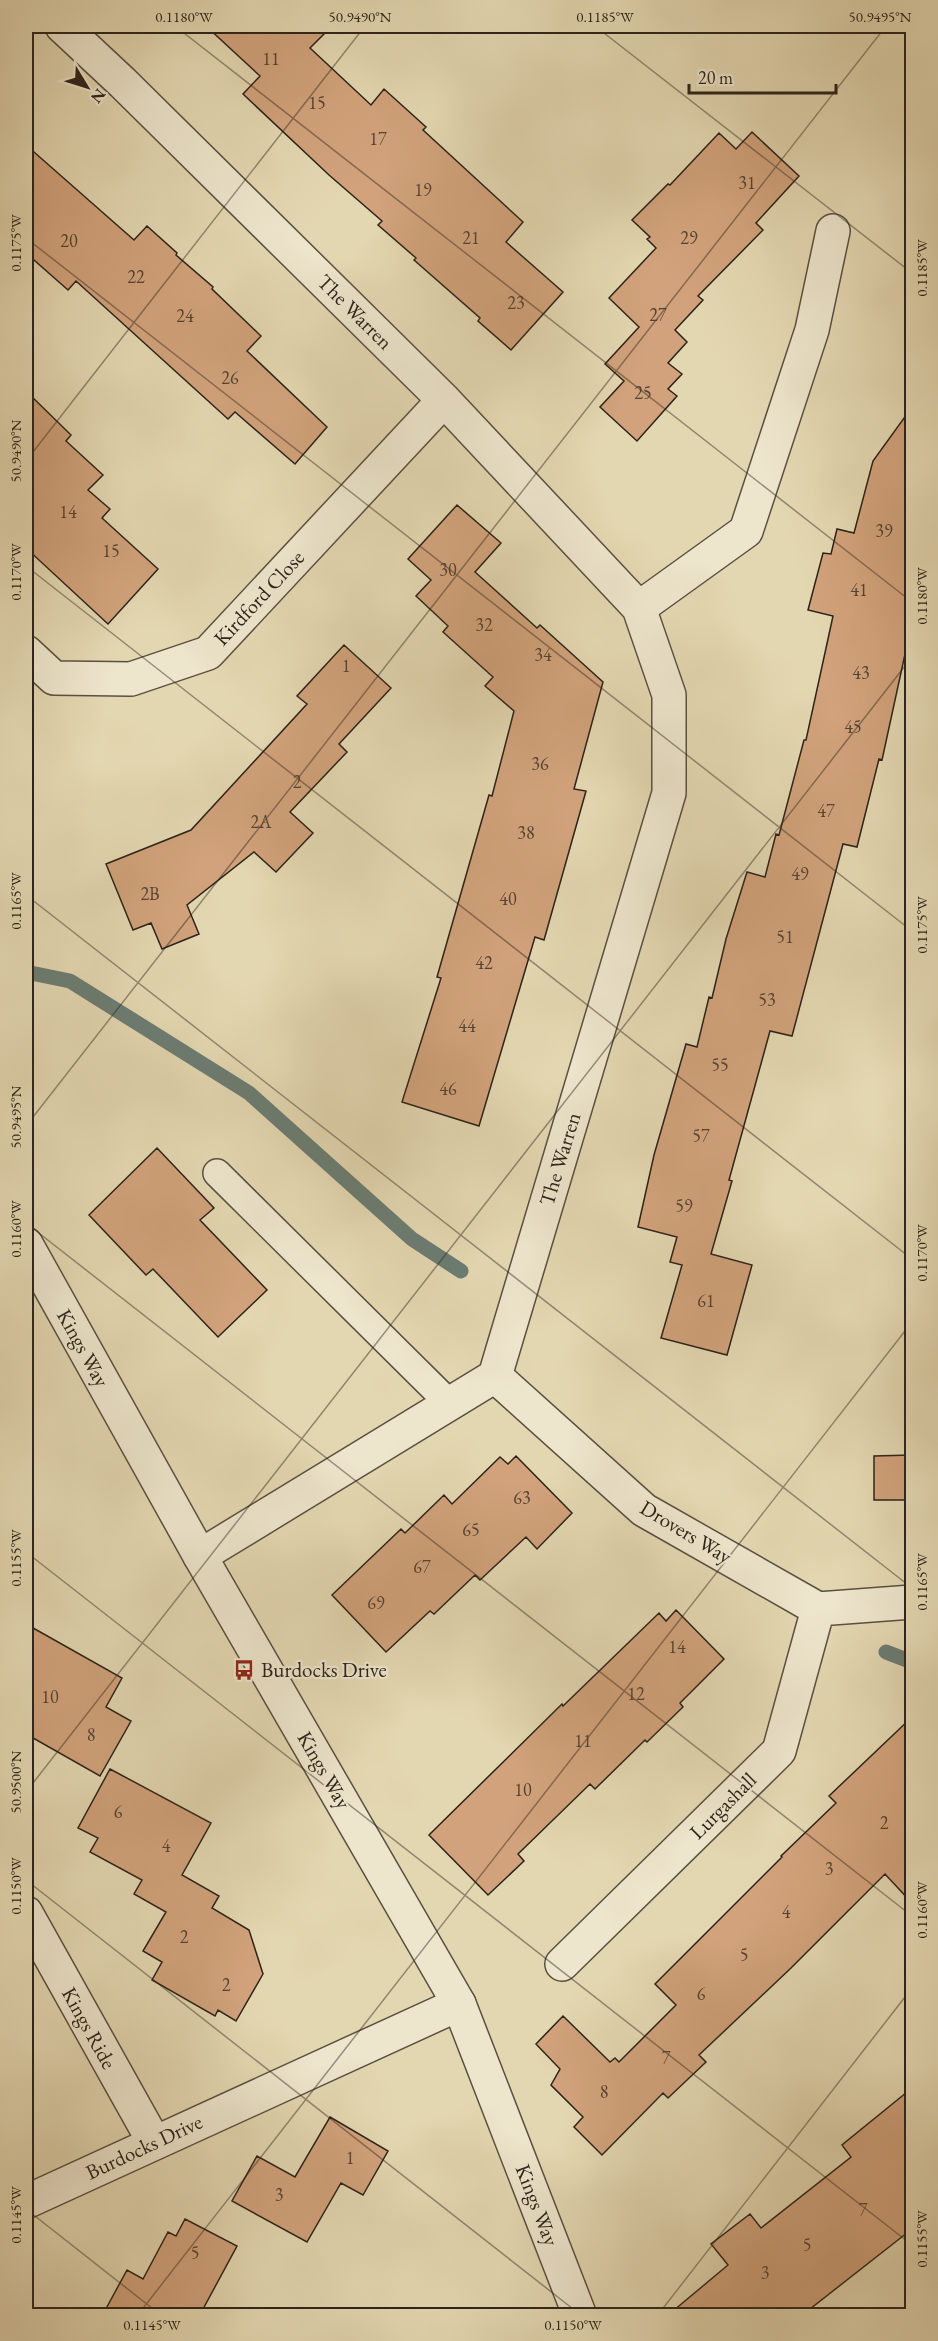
<svg xmlns="http://www.w3.org/2000/svg" width="938" height="2341" font-family="'EB Garamond',serif">
<rect width="100%" height="100%" fill="#e3d7b1"/>
<filter id="stains"><feTurbulence type="fractalNoise" baseFrequency=".00333" numOctaves="4"/><feColorMatrix values="0 0 0 0 .2 0 0 0 0 .09 0 0 0 0 .02 0 0 0 .5 -.17"/></filter>
<radialGradient id="worn" r=".72"><stop offset=".6" stop-color="#630" stop-opacity="0"/><stop offset="1" stop-color="#630" stop-opacity=".3"/></radialGradient>
<g fill="none" stroke-linecap="round" stroke-linejoin="round">
<!-- stream -->
<path stroke="#6b7d73" stroke-width="15" d="M26 972 70 981 249 1093 412 1239 461 1271
M886 1652 912 1662"/>
</g>
<!-- building -->
<path fill="#d1a27b" stroke="#2c231a" stroke-width="1.5" d="M206 26H332L310 48 371 105 384 89 426 127 423 130 523 222 506 242 563 292 511 350 478 321 480 318 414 260 416 258 378 225 382 221 329 175 243 94 260 76Z
M752 132 799 176 756 223 763 230 698 296 703 300 675 330 687 342 668 363 682 374 668 389 677 396 637 441 600 407 624 381 605 364 639 327 609 298 656 248 647 239 650 237 632 220 668 184 670 185 719 133 736 149Z
M26 145 134 240 147 226 177 253 176 255 213 287 212 289 261 336 247 351 327 427 295 464 235 412 228 419 76 281 68 290 26 253Z
M26 391 71 435 66 441 103 475 88 490 110 509 102 518 158 569 108 624 26 548Z
M912 407V622L882 760 879 759 857 847 843 844 792 1036 770 1031 729 1180 732 1181 711 1254 752 1265 727 1355 661 1338 682 1265 670 1262 677 1237 638 1227 654 1155 686 1044 697 1047 709 997 712 998 726 939 747 872 765 877 776 834 779 835 804 740H806L833 616 808 610 823 553 831 554 837 529 854 533 873 461Z
M457 505 501 543 475 572 537 628 540 625 603 682 574 789 586 791 544 940 535 937 479 1126 402 1102 441 978 437 977 489 795 492 796 514 711 485 686 493 677 443 632 448 626 416 596 431 580 408 559Z
M344 645 391 688 339 744 347 752 290 812 313 833 276 872 254 852 187 905 199 934 162 949 151 923 133 930 106 864 191 830 307 704 297 696Z
M157 1148 214 1208 200 1220 267 1290 218 1337 153 1269 146 1275 89 1215Z
M912 1455V1500H874V1456Z
M516 1456 572 1513 537 1549 526 1537 480 1580 475 1575 434 1614 430 1611 386 1652 332 1595 401 1529 405 1533 444 1495 452 1504 500 1457 508 1464Z
M676 1610 724 1659 680 1703 683 1707 647 1742 645 1740 595 1789 590 1784 518 1854 524 1861 488 1895 429 1835 562 1704 563 1706 659 1613 666 1621Z
M26 1624 122 1678 106 1707 131 1721 100 1776 26 1734Z
M912 1717V1903L885 1874 791 1968 699 2055 706 2062 668 2098 663 2093 602 2155 574 2127 583 2117 551 2085 560 2069 536 2044 563 2016 610 2062 615 2058 619 2062 676 2005 655 1984 782 1857 781 1856 836 1803 829 1796Z
M110 1769 211 1823 182 1875 219 1896 212 1908 249 1930 263 1974 236 2021 218 2010 215 2016 152 1980 162 1962 143 1951 166 1912 134 1894 142 1880 90 1852 98 1838 78 1828Z
M912 2088V2229L801 2316H667L728 2265 711 2244 750 2214 761 2228 851 2157 842 2145Z
M330 2117 388 2151 363 2195 341 2183 307 2242 232 2201 257 2156 295 2177Z
M185 2219 237 2246 202 2311 210 2316H102L127 2270 143 2279 168 2232 176 2236Z"/>
<g fill="none" stroke-linecap="round" stroke-linejoin="round">
<!-- service casing -->
<g stroke="#5a5040" stroke-width="30">
<path id="service" d="M217 1173 451 1405"/>
</g>
<!-- minor casing -->
<g stroke="#5a5040" stroke-width="36">
<path id="minor" d="M62 26 123 83 444 400 639 608 669 695V793L495 1376 200 1556
M639 608 746 531 812 330 833 231
M26 652 54 678 131 679 208 653 444 400
M495 1376 644 1510 818 1609 912 1602
M26 1913 154 2142
M562 1964 779 1751 818 1609
M26 2202 459 2004"/>
</g>
<!-- tertiary casing -->
<g stroke="#5a5040" stroke-width="36">
<path id="tertiary" d="M26 1244 200 1556 459 2004 580 2316"/>
</g>
<!-- service -->
<use href="#service" stroke="#ede5cc" stroke-width="27"/>
<!-- minor -->
<use href="#minor" stroke="#ede5cc" stroke-width="33"/>
<!-- tertiary -->
<use href="#tertiary" stroke="#ede5cc" stroke-width="33"/>
</g>
<!-- ticks -->
<path fill="none" stroke="#2c231a" stroke-width="1.5" stroke-opacity="0.45" d="M175 26 912 602M595 26 912 273M26 238 912 931M26 461 365 26M26 566 912 1259M26 895 912 1588M26 1126 886 26M26 1223 912 1916M26 1552 912 2245M26 1792 912 657M26 1880 582 2316M26 2209 162 2316M137 2316 912 1322M657 2316 912 1988"/>
<!-- icons -->
<defs>
<g id="bus-bare" transform="scale(1.62)"><path d="M-5-6H5V4H4V6H2V4H-2V6H-4V4H-5ZM-3.5-4V0h7V-4ZM-3.5 1.2v1.5H-2V1.2ZM2 1.2v1.5H3.5V1.2Z" fill="#8f2418" stroke="#ede5cc" stroke-width="2.5" paint-order="stroke"/></g>
</defs>
<g fill-rule="evenodd">
<use href="#bus-bare" x="244" y="1670"/>
</g>
<g text-anchor="middle" stroke-width="4.5" stroke-linejoin="round" paint-order="stroke">
<!-- number labels -->
<g font-size="18" fill="#554332">
<text x="271" y="65">11</text>
<text x="317" y="109">15</text>
<text x="378" y="145">17</text>
<text x="747" y="189">31</text>
<text x="423" y="196">19</text>
<text x="471" y="244">21</text>
<text x="689" y="244">29</text>
<text x="69" y="247">20</text>
<text x="136" y="283">22</text>
<text x="516" y="309">23</text>
<text x="658" y="321">27</text>
<text x="185" y="322">24</text>
<text x="230" y="384">26</text>
<text x="643" y="399">25</text>
<text x="68" y="518">14</text>
<text x="884" y="537">39</text>
<text x="111" y="557">15</text>
<text x="448" y="576">30</text>
<text x="859" y="596">41</text>
<text x="484" y="631">32</text>
<text x="543" y="661">34</text>
<text x="346" y="672">1</text>
<text x="861" y="679">43</text>
<text x="853" y="733">45</text>
<text x="540" y="770">36</text>
<text x="297" y="788">2</text>
<text x="826" y="817">47</text>
<text x="261" y="828">2A</text>
<text x="526" y="839">38</text>
<text x="800" y="880">49</text>
<text x="150" y="900">2B</text>
<text x="508" y="905">40</text>
<text x="785" y="943">51</text>
<text x="484" y="969">42</text>
<text x="767" y="1006">53</text>
<text x="467" y="1032">44</text>
<text x="720" y="1071">55</text>
<text x="448" y="1095">46</text>
<text x="701" y="1142">57</text>
<text x="684" y="1212">59</text>
<text x="706" y="1307">61</text>
<text x="522" y="1504">63</text>
<text x="471" y="1536">65</text>
<text x="422" y="1573">67</text>
<text x="376" y="1609">69</text>
<text x="677" y="1653">14</text>
<text x="636" y="1700">12</text>
<text x="50" y="1703">10</text>
<text x="91" y="1741">8</text>
<text x="583" y="1747">11</text>
<text x="523" y="1796">10</text>
<text x="118" y="1818">6</text>
<text x="884" y="1829">2</text>
<text x="166" y="1852">4</text>
<text x="829" y="1875">3</text>
<text x="786" y="1918">4</text>
<text x="184" y="1943">2</text>
<text x="744" y="1961">5</text>
<text x="226" y="1991">2</text>
<text x="701" y="2000">6</text>
<text x="666" y="2064">7</text>
<text x="604" y="2098">8</text>
<text x="350" y="2164">1</text>
<text x="279" y="2201">3</text>
<text x="863" y="2216">7</text>
<text x="807" y="2251">5</text>
<text x="195" y="2259">5</text>
<text x="765" y="2279">3</text>
</g>
<!-- street labels -->
<g font-size="21" fill="#2c231a" stroke="#ede5cc">
<text transform="translate(355 312) rotate(45)" y="7">The Warren</text>
<text transform="translate(259 598) rotate(-47)" y="7">Kirdford Close</text>
<text transform="translate(560 1159) rotate(-73)" y="7">The Warren</text>
<text transform="translate(83 1348) rotate(61)" y="7">Kings Way</text>
<text transform="translate(686 1532) rotate(31)" y="7">Drovers Way</text>
<text transform="translate(324 1770) rotate(60)" y="7">Kings Way</text>
<text transform="translate(723 1806) rotate(-45)" y="7">Lurgashall</text>
<text transform="translate(89 2028) rotate(61)" y="7">Kings Ride</text>
<text transform="translate(144 2147) rotate(-25)" y="7">Burdocks Drive</text>
<text transform="translate(537 2205) rotate(69)" y="7">Kings Way</text>
</g>
<!-- poi labels -->
<g font-size="21" fill="#2c231a" stroke="#ede5cc" text-anchor="start">
<text x="261" y="1677">Burdocks Drive</text>
</g>
</g>
<!-- margin -->
<rect width="938" height="2341" fill="none" stroke="#e3d7b1" stroke-width="66"/>
<!-- north arrow -->
<g transform="translate(87 87) rotate(128)" stroke="#ede5cc" stroke-width="4.5" paint-order="stroke">
<path d="M0-4.5L10 22L0 15L-10 22Z" fill="#2c231a"/>
<text y="-9" font-size="16" font-weight="bold" text-anchor="middle" fill="#2c231a">N</text>
</g>
<!-- scale -->
<path d="M689 84v9h147v-9" fill="none" stroke="#2c231a" stroke-width="3"/>
<text x="698" y="84" font-size="18" fill="#2c231a" stroke="#ede5cc" stroke-width="4.5" paint-order="stroke">20 m</text>
<rect x="33" y="33" width="872" height="2275" fill="none" stroke="#2c231a" stroke-width="2"/>
<g font-size="15" text-anchor="middle" fill="#2c231a">
<text x="184" y="22">0.1180°W</text>
<text x="360" y="22">50.9490°N</text>
<text x="605" y="22">0.1185°W</text>
<text x="880" y="22">50.9495°N</text>
<text transform="translate(16 243) rotate(-90)" y="5">0.1175°W</text>
<text transform="translate(922 268) rotate(-90)" y="5">0.1185°W</text>
<text transform="translate(16 451) rotate(-90)" y="5">50.9490°N</text>
<text transform="translate(16 572) rotate(-90)" y="5">0.1170°W</text>
<text transform="translate(922 596) rotate(-90)" y="5">0.1180°W</text>
<text transform="translate(16 901) rotate(-90)" y="5">0.1165°W</text>
<text transform="translate(922 925) rotate(-90)" y="5">0.1175°W</text>
<text transform="translate(16 1117) rotate(-90)" y="5">50.9495°N</text>
<text transform="translate(16 1229) rotate(-90)" y="5">0.1160°W</text>
<text transform="translate(922 1253) rotate(-90)" y="5">0.1170°W</text>
<text transform="translate(16 1558) rotate(-90)" y="5">0.1155°W</text>
<text transform="translate(922 1582) rotate(-90)" y="5">0.1165°W</text>
<text transform="translate(16 1782) rotate(-90)" y="5">50.9500°N</text>
<text transform="translate(16 1886) rotate(-90)" y="5">0.1150°W</text>
<text transform="translate(922 1910) rotate(-90)" y="5">0.1160°W</text>
<text transform="translate(16 2215) rotate(-90)" y="5">0.1145°W</text>
<text transform="translate(922 2239) rotate(-90)" y="5">0.1155°W</text>
<text x="152" y="2330">0.1145°W</text>
<text x="573" y="2330">0.1150°W</text>
</g>
<rect width="100%" height="100%" filter="url(#stains)"/>
<rect width="100%" height="100%" fill="url(#worn)"/>
</svg>
